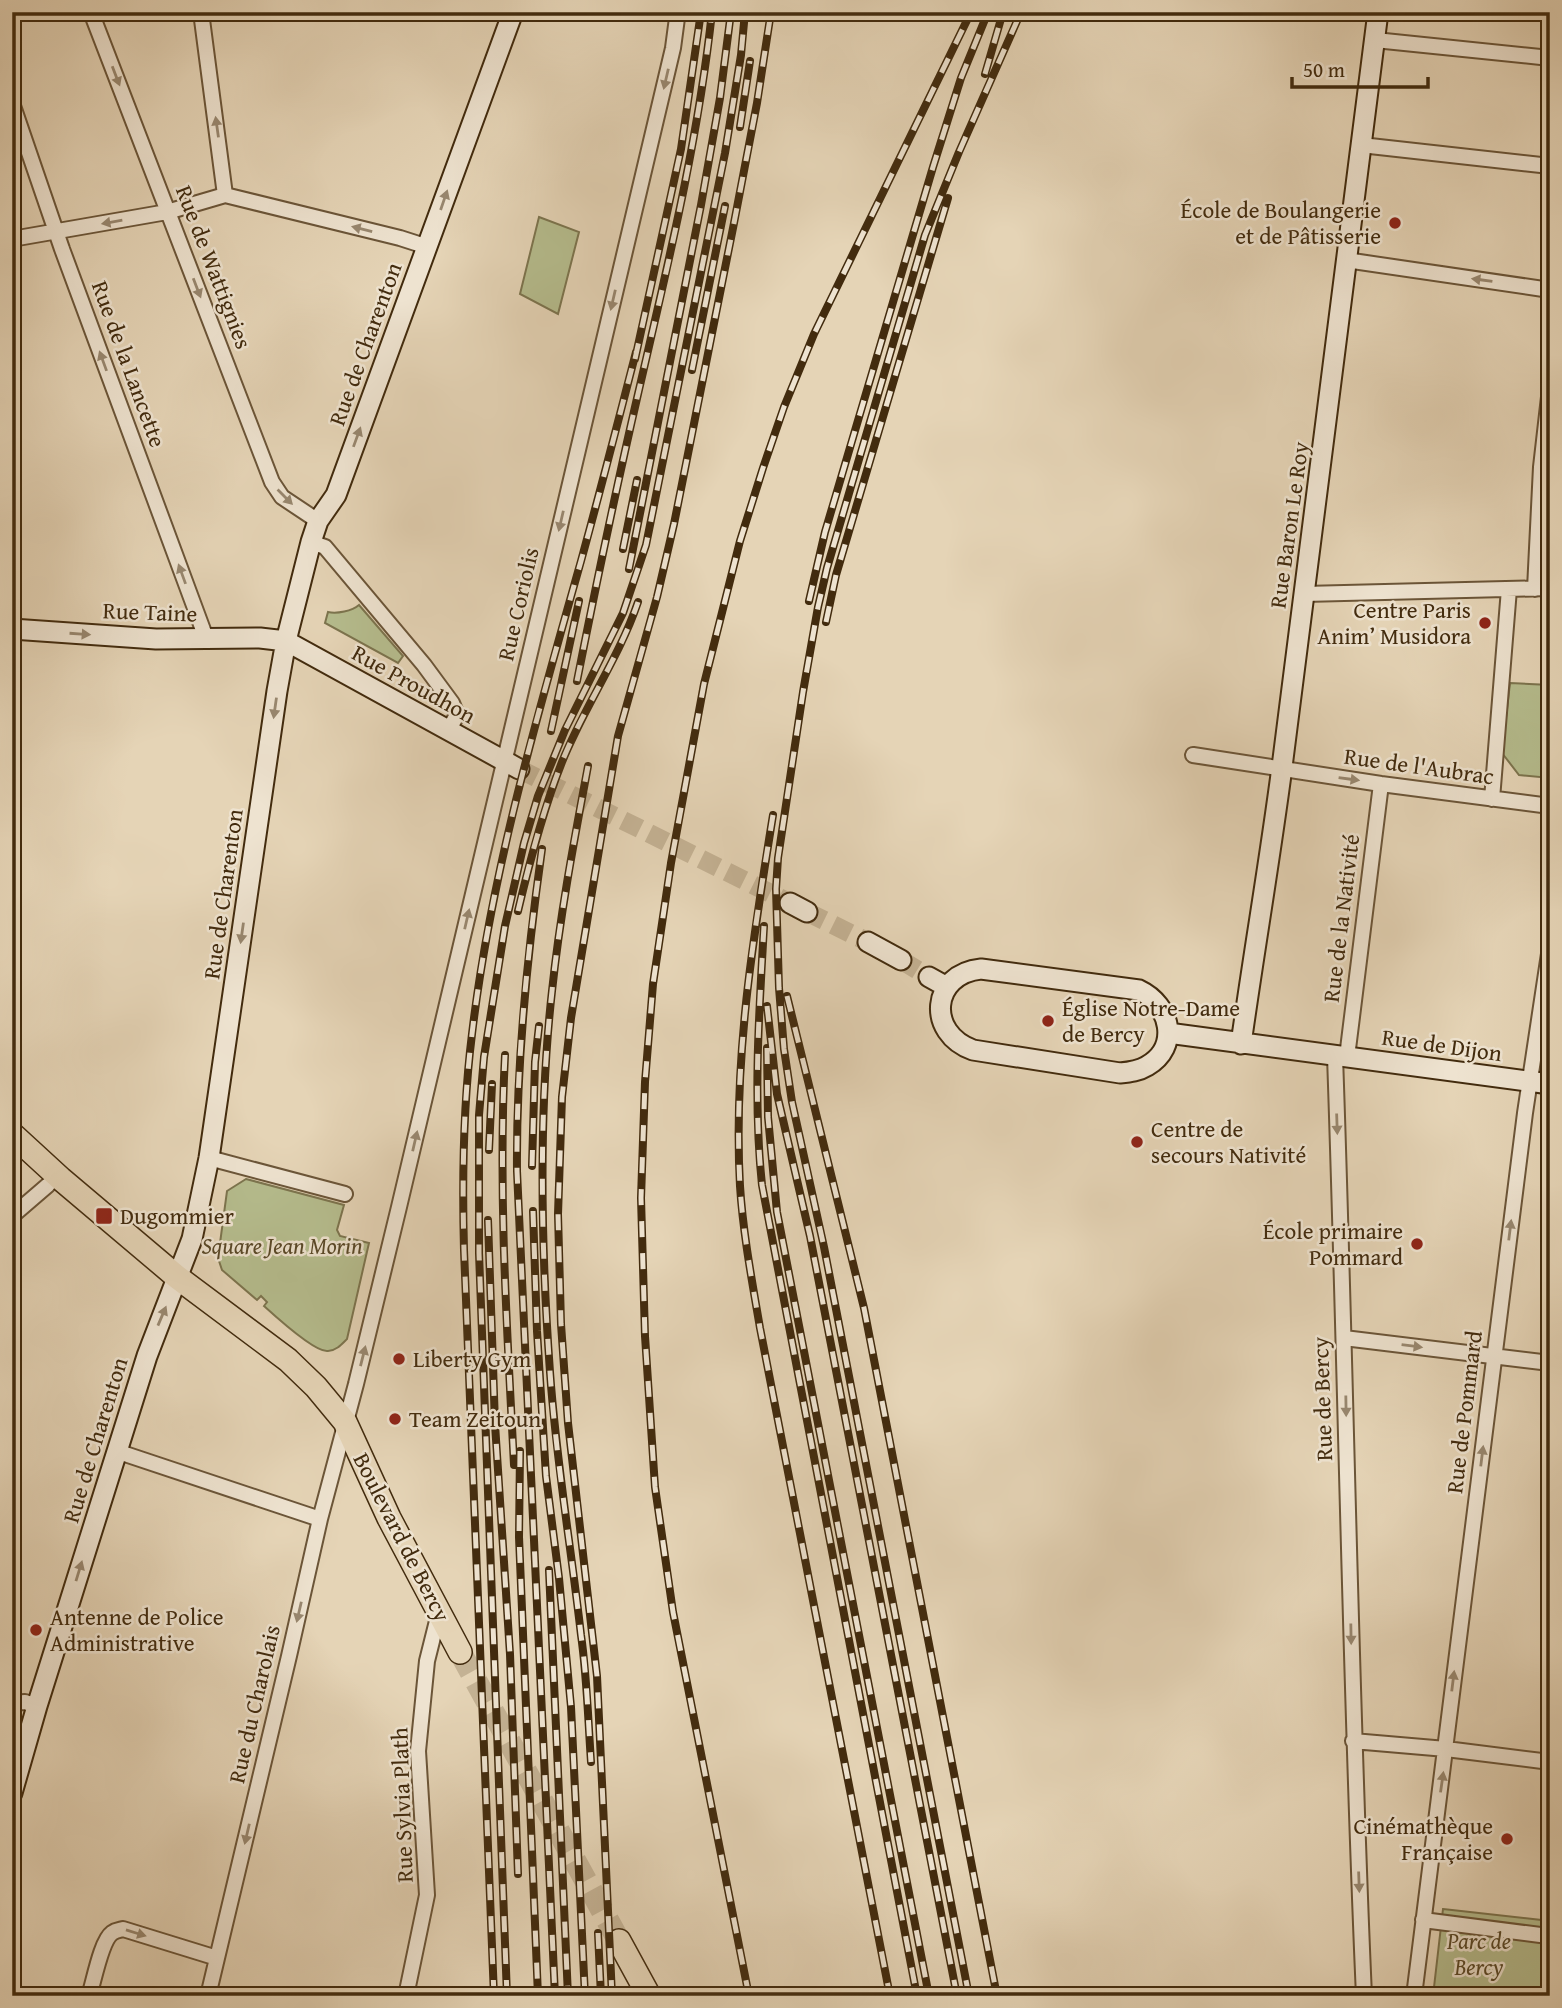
<svg xmlns="http://www.w3.org/2000/svg" width="1562" height="2008" font-family="'Gentium Book Plus',serif">
<rect width="100%" height="100%" fill="#e5d4b6"/>
<filter id="stains"><feTurbulence type="fractalNoise" baseFrequency=".00286" numOctaves="4"/><feColorMatrix values="0 0 0 0 .2 0 0 0 0 .09 0 0 0 0 .02 0 0 0 .5 -.17"/></filter>
<radialGradient id="worn" r=".72"><stop offset=".6" stop-color="#630" stop-opacity="0"/><stop offset="1" stop-color="#630" stop-opacity=".3"/></radialGradient>
<!-- green -->
<path fill="#b5bc8d" stroke="#7c744e" stroke-width="2" d="M539 217 579 232 558 314 520 294Z
M359 605 403 656 398 663 325 623 328 612C337 614 352 611 359 605Z
M1510 683 1550 685 1548 698 1550 699V778L1519 775 1502 753Z
M246 1179 344 1205 337 1230 340 1236 369 1243 347 1339C342 1344 336 1351 328 1351 316 1353 275 1316 264 1306L267 1302 261 1296 257 1300 222 1270 218 1258 227 1191Z
M1443 1909 1550 1921V1996H1433Z"/>
<g fill="none" stroke-linecap="round" stroke-linejoin="round">
<!-- secondary-tunnel -->
<path stroke="#c4b294" stroke-width="19" stroke-dasharray="19 10" stroke-linecap="butt" d="M519 769 790 903
M807 912 868 942
M901 960 929 977"/>
<!-- primary-tunnel -->
<path stroke="#c4b294" stroke-width="23" stroke-dasharray="23 11" stroke-linecap="butt" d="M460 1652 619 1941"/>
<!-- street casing -->
<g stroke="#6b5538" stroke-width="18">
<path id="street" d="M91 12 272 482 282 497 318 521
M201 12 225 195
M1375 40 1550 58
M12 103 62 249 206 638
M1361 145 1550 166
M12 239 167 212 225 195 400 238 428 247
M1346 260 1550 290
M311 542 325 547 424 665 452 703 457 715 448 731
M1535 589 1541 467 1550 388
M1304 594 1550 588
M1193 755 1381 784 1550 806
M1492 799 1509 589
M1335 1056C1346 1369 1350 1683 1364 1996
M1347 1057 1381 784
M209 1158 345 1194
M12 1216 48 1185
M1344 1338 1550 1363
M116 1451 320 1519
M12 1703 25 1702 37 1706
M1353 1741 1446 1749 1550 1762
M1423 1920 1548 1936 1550 1935
M89 1996C94 1981 101 1941 112 1933 116 1930 119 1930 123 1929L217 1958
M208 1996 289 1656 320 1519 356 1384 399 1207 673 48 677 18 674 12
M406 1996 427 1895 418 1751 427 1661 439 1613
M1414 1996 1525 1113 1550 947"/>
</g>
<!-- secondary casing -->
<g stroke="#422b0e" stroke-width="23">
<path id="secondary" d="M12 629 156 639 260 638 286 641 519 769
M790 903 807 912
M868 942 901 960
M981 969 1139 990C1171 1005 1180 1047 1147 1066 1139 1071 1130 1072 1120 1073L973 1050C926 1033 931 974 981 969Z
M929 977 947 987
M1168 1033 1550 1084
M1241 1044C1254 951 1270 859 1282 767 1315 516 1346 264 1378 12
M12 1793 37 1706 147 1356 192 1239 209 1158 277 691 286 641 311 542 318 521 336 495 513 12"/>
</g>
<!-- primary casing -->
<g stroke="#422b0e" stroke-width="26">
<path id="primary" d="M12 1134 61 1179 177 1277 288 1360 316 1387 345 1422 389 1518 460 1652
M619 1941 649 1996"/>
</g>
<!-- street -->
<use href="#street" stroke="#eee3d0" stroke-width="14"/>
<!-- secondary -->
<use href="#secondary" stroke="#eee3d0" stroke-width="19"/>
<!-- primary -->
<use href="#primary" stroke="#e5d4b6" stroke-width="23"/>
<!-- rail casing -->
<g stroke="#422b0e" stroke-width="8">
<path id="rail" d="M985 74 1003 12
M740 127 750 61
M635 359 681 149 701 12
M692 370 725 206
M623 549 637 480
M629 569 701 205 720 98 731 12
M809 601 825 532 933 167 961 78 988 12
M826 622 836 575 948 198
M577 681C596 585 616 489 638 394 667 268 698 142 712 12
M551 731 579 601
M588 766C574 841 560 915 552 991 538 1116 541 1247 550 1372 556 1460 571 1547 581 1635 587 1677 588 1719 591 1762
M773 815C753 938 733 1061 740 1186 743 1233 752 1281 760 1328L890 1996
M542 849C527 956 516 1063 517 1171L555 1996
M518 911C530 860 543 810 562 762 584 707 619 658 638 602
M764 926C759 1013 753 1099 762 1185L917 1996
M787 996 864 1308 997 1996
M767 1006 777 1094 810 1236 957 1996
M767 1048 768 1117 777 1212 929 1996
M505 1055C498 1192 507 1328 514 1465
M489 1150 492 1084
M532 1166 535 1062 539 1026
M533 1211 537 1331 546 1476 559 1578 571 1707 585 1996
M488 1220 495 1424 510 1654 518 1874
M520 1451 519 1537 538 1996
M549 1570 568 1996
M598 1933 601 1996
M494 1996 464 1250C462 1178 463 1106 472 1034 491 873 537 717 581 561 600 492 618 422 636 352
M507 1996 479 1253V1115L484 1057 505 926 524 843 538 796 565 730 623 613 646 545 725 153 741 55 745 12
M612 1996 597 1676 568 1423 561 1324 558 1214 562 1097 571 1018 618 736 657 597 674 524 734 223 757 103 771 12
M749 1996 673 1612 655 1487 645 1336 641 1198 645 1082 653 984 671 863 704 684 740 541 763 468 784 407 814 334 971 12
M969 1996 824 1247 792 1102 784 1049 779 988 776 889 778 858 803 692 818 607 827 568 925 235 959 152 1021 12"/>
</g>
<!-- rail -->
<use href="#rail" stroke="#eee3d0" stroke-width="5" stroke-dasharray="16" stroke-linecap="butt"/>
</g>
<!-- one-way arrows -->
<defs><path id="oneway-solid" d="M-6-.8H1V-3.2L6.5 0L1 3.2V.8H-6Z" transform="scale(1.75)"/></defs>
<g fill="#98876f">
<use href="#oneway-solid" transform="translate(116 76) rotate(69)"/>
<use href="#oneway-solid" transform="translate(666 79) rotate(103)"/>
<use href="#oneway-solid" transform="translate(217 127) rotate(-98)"/>
<use href="#oneway-solid" transform="translate(444 200) rotate(-71)"/>
<use href="#oneway-solid" transform="translate(112 222) rotate(170)"/>
<use href="#oneway-solid" transform="translate(362 229) rotate(-166)"/>
<use href="#oneway-solid" transform="translate(1482 280) rotate(-172)"/>
<use href="#oneway-solid" transform="translate(197 288) rotate(69)"/>
<use href="#oneway-solid" transform="translate(613 300) rotate(103)"/>
<use href="#oneway-solid" transform="translate(103 361) rotate(-110)"/>
<use href="#oneway-solid" transform="translate(357 437) rotate(-70)"/>
<use href="#oneway-solid" transform="translate(285 497) rotate(45)"/>
<use href="#oneway-solid" transform="translate(561 521) rotate(103)"/>
<use href="#oneway-solid" transform="translate(182 574) rotate(-110)"/>
<use href="#oneway-solid" transform="translate(80 634) rotate(4)"/>
<use href="#oneway-solid" transform="translate(275 708) rotate(98)"/>
<use href="#oneway-solid" transform="translate(1349 779) rotate(8)"/>
<use href="#oneway-solid" transform="translate(467 919) rotate(-77)"/>
<use href="#oneway-solid" transform="translate(242 933) rotate(98)"/>
<use href="#oneway-solid" transform="translate(1337 1124) rotate(88)"/>
<use href="#oneway-solid" transform="translate(415 1141) rotate(-77)"/>
<use href="#oneway-solid" transform="translate(1510 1230) rotate(-83)"/>
<use href="#oneway-solid" transform="translate(162 1316) rotate(-67)"/>
<use href="#oneway-solid" transform="translate(1412 1346) rotate(7)"/>
<use href="#oneway-solid" transform="translate(363 1356) rotate(-76)"/>
<use href="#oneway-solid" transform="translate(1346 1406) rotate(89)"/>
<use href="#oneway-solid" transform="translate(1482 1456) rotate(-83)"/>
<use href="#oneway-solid" transform="translate(79 1571) rotate(-73)"/>
<use href="#oneway-solid" transform="translate(299 1612) rotate(103)"/>
<use href="#oneway-solid" transform="translate(1351 1634) rotate(89)"/>
<use href="#oneway-solid" transform="translate(1453 1681) rotate(-83)"/>
<use href="#oneway-solid" transform="translate(1442 1782) rotate(-82)"/>
<use href="#oneway-solid" transform="translate(247 1834) rotate(103)"/>
<use href="#oneway-solid" transform="translate(1359 1882) rotate(88)"/>
<use href="#oneway-solid" transform="translate(136 1933) rotate(17)"/>
</g>
<!-- markers -->
<g fill="#8f2418" stroke="#eee3d0" stroke-width="2.5">
<circle cx="1395" cy="223" r="7"/>
<circle cx="1485" cy="623" r="7"/>
<circle cx="1048" cy="1021" r="7"/>
<circle cx="1137" cy="1142" r="7"/>
<rect x="95" y="1207" width="18" height="18" rx="3.5"/>
<circle cx="1417" cy="1244" r="7"/>
<circle cx="399" cy="1359" r="7"/>
<circle cx="395" cy="1419" r="7"/>
<circle cx="36" cy="1630" r="7"/>
<circle cx="1507" cy="1839" r="7"/>
</g>
<g text-anchor="middle" stroke-width="5" stroke-linejoin="round" paint-order="stroke">
<!-- poi labels -->
<g font-size="23" fill="#422b0e" stroke="#eee3d0" text-anchor="start">
<text x="1381" y="218" text-anchor="end">École de Boulangerie<tspan x="1381" dy="26">et de Pâtisserie</tspan></text>
<text x="1471" y="618" text-anchor="end">Centre Paris<tspan x="1471" dy="26">Anim’ Musidora</tspan></text>
<text x="1062" y="1016">Église Notre-Dame<tspan x="1062" dy="26">de Bercy</tspan></text>
<text x="1151" y="1137">Centre de<tspan x="1151" dy="26">secours Nativité</tspan></text>
<text x="120" y="1224">Dugommier</text>
<text x="1403" y="1239" text-anchor="end">École primaire<tspan x="1403" dy="26">Pommard</tspan></text>
<text x="413" y="1367">Liberty Gym</text>
<text x="409" y="1427">Team Zeitoun</text>
<text x="50" y="1625">Antenne de Police<tspan x="50" dy="26">Administrative</tspan></text>
<text x="1493" y="1834" text-anchor="end">Cinémathèque<tspan x="1493" dy="26">Française</tspan></text>
</g>
<!-- street labels -->
<g font-size="23" fill="#422b0e" stroke="#eee3d0">
<text transform="translate(214 267) rotate(69)" y="8">Rue de Wattignies</text>
<text transform="translate(365 344) rotate(-70)" y="8">Rue de Charenton</text>
<text transform="translate(129 364) rotate(70)" y="8">Rue de la Lancette</text>
<text transform="translate(1289 525) rotate(-82)" y="8">Rue Baron Le Roy</text>
<text transform="translate(518 604) rotate(-77)" y="8">Rue Coriolis</text>
<text transform="translate(150 612) rotate(2)" y="8">Rue Taine</text>
<text transform="translate(414 684) rotate(29)" y="8">Rue Proudhon</text>
<text transform="translate(1419 766) rotate(8)" y="8">Rue de l'Aubrac</text>
<text transform="translate(223 894) rotate(-82)" y="8">Rue de Charenton</text>
<text transform="translate(1341 918) rotate(-83)" y="8">Rue de la Nativité</text>
<text transform="translate(1442 1045) rotate(8)" y="8">Rue de Dijon</text>
<text transform="translate(1322 1399) rotate(-92)" y="8">Rue de Bercy</text>
<text transform="translate(1464 1412) rotate(-83)" y="8">Rue de Pommard</text>
<text transform="translate(95 1440) rotate(-73)" y="8">Rue de Charenton</text>
<text transform="translate(402 1537) rotate(63)" y="8">Boulevard de Bercy</text>
<text transform="translate(254 1704) rotate(-77)" y="8">Rue du Charolais</text>
<text transform="translate(402 1805) rotate(-92)" y="8">Rue Sylvia Plath</text>
</g>
<!-- park labels -->
<g font-size="23" font-style="italic" fill="#594827" stroke="#eee3d0">
<text x="282" y="1254">Square Jean Morin</text>
<text x="1479" y="1949">Parc de<tspan x="1479" dy="26">Bercy</tspan></text>
</g>
</g>
<!-- margin -->
<rect width="1562" height="2008" fill="none" stroke="#e5d4b6" stroke-width="42"/>
<rect x="14" y="14" width="1534" height="1980" fill="none" stroke="#422b0e" stroke-width="3.5"/>
<rect x="21" y="21" width="1520" height="1966" fill="none" stroke="#422b0e" stroke-width="2"/>
<!-- scale -->
<path d="M1292 77v10h136v-10" fill="none" stroke="#422b0e" stroke-width="3.5"/>
<text x="1303" y="77" font-size="21" fill="#422b0e" stroke="#eee3d0" stroke-width="5" paint-order="stroke">50 m</text>
<rect width="100%" height="100%" filter="url(#stains)"/>
<rect width="100%" height="100%" fill="url(#worn)"/>
</svg>
